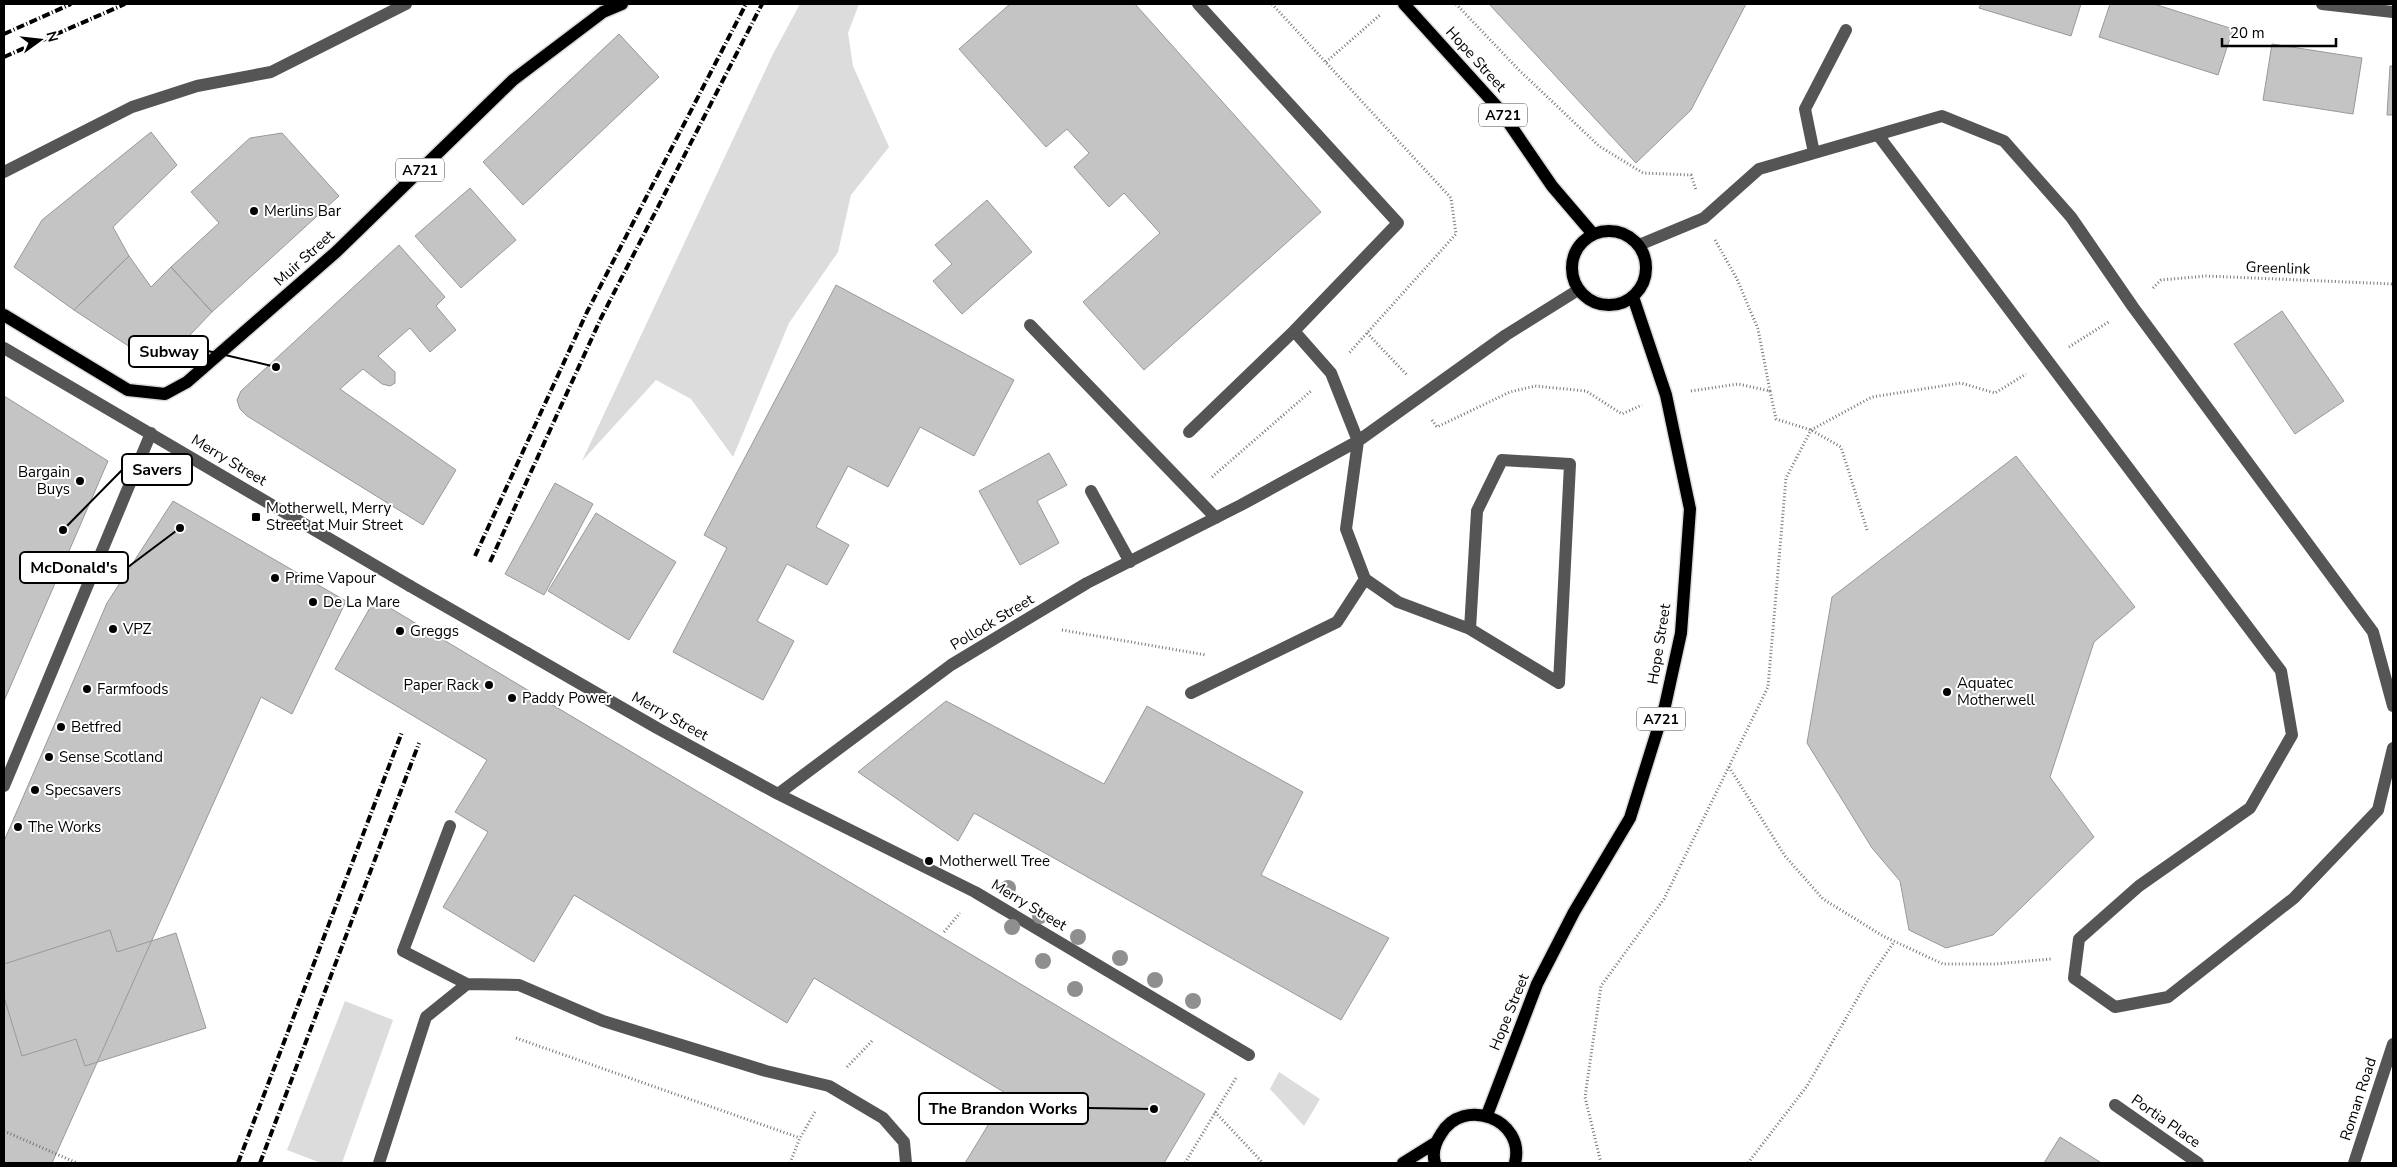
<svg xmlns="http://www.w3.org/2000/svg" width="2397" height="1167" font-family="'Nunito Sans',sans-serif">
<rect width="100%" height="100%" fill="#fff"/>
<!-- green -->
<path fill="#dcdcdc" d="M800 4H859L848 33 853 66 889 147 851 195 838 252 789 323 733 457 691 399 656 380 582 461 773 54Z
M345 1001 393 1020 342 1163H321L287 1150Z
M1279 1072 1320 1099 1304 1126 1270 1089Z"/>
<!-- building -->
<path fill="#c4c4c4" stroke="#999" d="M1010 4H1135L1321 212 1144 370 1083 302 1160 233 1124 193 1109 207 1074 167 1089 153 1067 129 1046 147 959 49Z
M1489 4H1746L1691 110 1636 163Z
M1981 4H2081L2071 36 1979 8Z
M2110 4H2154L2233 29 2218 75 2099 37Z
M619 34 659 77 523 205 483 162Z
M2272 44 2362 58 2353 114 2263 100Z
M2390 66H2393V115H2387Z
M151 132 177 165 113 227 129 256 74 310 14 267 42 220Z
M282 133 339 196 212 312 171 267 219 223 191 192 250 138Z
M470 188 516 240 461 288 415 236Z
M987 200 1032 252 962 314 933 281 952 264 935 245Z
M399 245 445 297 436 306 456 330 430 352 410 328 378 356 395 372V383L390 386 382 384 363 369 340 389 456 470 423 525 247 416 240 409 237 400 241 391Z
M129 256 151 287 171 267 212 312 167 359 154 363 74 310Z
M836 285 1014 380 974 456 920 427 888 487 848 466 816 527 849 545 827 585 787 564 757 621 794 641 763 700 673 652 727 548 704 535Z
M2282 311 2344 401 2295 434 2234 344Z
M4 396 108 461 4 701Z
M1049 453 1067 485 1037 501 1059 543 1020 565 979 491Z
M2016 456 2135 607 2094 642 2050 777 2094 837 1993 935 1946 948 1909 930 1900 881 1872 848 1807 743 1832 597Z
M555 483 593 504 544 595 505 574Z
M173 501 346 601 292 714 261 697 52 1163H4V841L107 603Z
M596 513 676 562 629 640 548 591Z
M375 599 1205 1094 1164 1163H965L1007 1094 814 978 787 1023 574 895 534 962 443 907 488 832 455 812 487 760 335 669Z
M946 701 1104 784 1147 706 1303 792 1261 875 1389 938 1341 1020 974 813 958 841 858 772Z
M110 930 117 952 176 933 206 1028 85 1066 76 1039 22 1056 4 997V964Z
M2060 1137 2100 1162 2099 1163H2044Z"/>
<g fill="none" stroke-linecap="round" stroke-linejoin="round">
<!-- major casing -->
<g stroke="#dbdbdb" stroke-width="15">
<path id="major" d="M1404 4 1500 110 1552 186 1593 234
M1572 268a37 37 0 1 1 74 0a37 37 0 1 1-74 0Z
M4 315 128 390 165 394 187 382 336 252 513 80 603 12 622 4
M1487 1115 1537 984 1574 912 1630 818 1665 706 1681 633 1690 509 1666 395 1633 297
M1403 1163 1435 1143
M1435 1163C1432 1153 1435 1143 1441 1134 1463 1096 1526 1119 1515 1163"/>
</g>
<!-- path -->
<path stroke="#777" stroke-width="3" stroke-dasharray="1 2.5" stroke-linecap="butt" d="M1272 4 1451 198 1456 234 1349 353
M1456 4 1519 70 1599 146 1643 173 1691 175 1696 190
M1326 62 1380 15
M1715 240 1737 279 1758 329 1770 391
M2153 288 2161 280 2206 276 2393 284
M1367 333 1407 375
M2069 347 2110 321
M1691 391 1738 384 1770 391 1776 419 1811 430 1841 447 1867 530
M1432 420 1437 427 1510 392 1535 386 1586 391 1622 414 1642 405
M1212 477 1311 391
M1062 630 1206 655
M1729 767 1785 856 1823 899 1883 936 1943 964H1995L2051 959
M944 932 960 913
M516 1038 800 1138
M847 1067 872 1041
M1215 1112 1263 1163
M4 1131 77 1163
M790 1163 800 1138 816 1110
M1185 1163 1236 1078
M1601 1163 1585 1097 1601 986 1664 899 1768 687 1786 478 1811 430 1872 397 1961 383 1995 393 2026 374
M1748 1163 1807 1086 1868 980 1894 942"/>
<!-- minor -->
<path stroke="#555" stroke-width="12" d="M1198 4 1398 223 1294 331 1331 373 1358 441 1346 529 1365 579 1398 602 1470 629 1559 683 1570 464 1502 460 1477 511 1470 629
M2322 4 2393 12
M1878 135 2281 671 2292 735 2250 808 2139 886 2079 939 2074 978 2115 1007 2168 997 2294 898 2378 810 2393 748
M1814 153 1805 109 1846 30
M4 172 132 107 197 86 271 72 406 4
M1639 245 1704 218 1759 169 1942 116 2004 141 2071 217 2133 307 2373 632 2393 706
M1030 325 1216 518
M4 348 410 586
M1189 432 1294 331
M1091 491 1130 562
M527 653 657 728 778 794 975 892 1249 1055
M1191 693 1337 622 1365 579
M4 786 151 433
M778 794 951 665 1087 583 1241 505 1358 441 1506 335 1578 290
M450 826 403 951 467 984 519 985 603 1021 766 1071 829 1086 883 1118 904 1142 906 1163
M2115 1105 2198 1163
M379 1163 426 1017 467 984
M2354 1163 2393 1044"/>
<!-- major -->
<use href="#major" stroke="#000" stroke-width="12"/>
<!-- rail -->
<path stroke="#000" stroke-width="4" stroke-dasharray="8 2.5 1 2.5" stroke-linecap="butt" d="M4 34 71 4
M4 57 125 4
M475 556 587 312 746 4
M490 562 601 318 762 4
M238 1163 402 732
M260 1163 419 743"/>
<!-- minor-bridge -->
<path stroke="#555" stroke-width="12" d="M410 586 527 653"/>
</g>
<!-- trees -->
<g fill="#8f8f8f">
<circle cx="1008" cy="888" r="8"/>
<circle cx="1040" cy="916" r="8"/>
<circle cx="1012" cy="927" r="8"/>
<circle cx="1078" cy="937" r="8"/>
<circle cx="1120" cy="958" r="8"/>
<circle cx="1043" cy="961" r="8"/>
<circle cx="1155" cy="980" r="8"/>
<circle cx="1075" cy="989" r="8"/>
<circle cx="1193" cy="1001" r="8"/>
</g>
<!-- markers -->
<g fill="#000" stroke="#fff" stroke-width="2">
<circle cx="254" cy="211" r="5"/>
<circle cx="80" cy="481" r="5"/>
<rect x="251" y="512" width="10" height="10" rx="2.5"/>
<circle cx="275" cy="578" r="5"/>
<circle cx="313" cy="602" r="5"/>
<circle cx="113" cy="629" r="5"/>
<circle cx="400" cy="631" r="5"/>
<circle cx="489" cy="685" r="5"/>
<circle cx="87" cy="689" r="5"/>
<circle cx="1947" cy="692" r="5"/>
<circle cx="512" cy="698" r="5"/>
<circle cx="61" cy="727" r="5"/>
<circle cx="49" cy="757" r="5"/>
<circle cx="35" cy="790" r="5"/>
<circle cx="18" cy="827" r="5"/>
<circle cx="929" cy="861" r="5"/>
</g>
<g text-anchor="middle" stroke-width="4" stroke-linejoin="round" paint-order="stroke">
<!-- shield labels -->
<g fill="#fff" stroke="#4c4c4c" stroke-width="1">
<rect x="1479" y="103.5" width="48" height="23" rx="4"/>
<rect x="396" y="158.5" width="48" height="23" rx="4"/>
<rect x="1637" y="707.5" width="48" height="23" rx="4"/>
</g>
<g font-size="14" font-weight="bold" fill="#000">
<text x="1503" y="120">A721</text>
<text x="420" y="175">A721</text>
<text x="1661" y="724">A721</text>
</g>
<!-- street labels -->
<g font-size="15" fill="#000" stroke="#fff">
<text transform="translate(1476 59) rotate(48)" y="5">Hope Street</text>
<text transform="translate(304 258) rotate(-42)" y="5">Muir Street</text>
<text transform="translate(2278 268) rotate(2)" y="5">Greenlink</text>
<text transform="translate(229 460) rotate(31)" y="5">Merry Street</text>
<text transform="translate(992 622) rotate(-31)" y="5">Pollock Street</text>
<text transform="translate(1659 644) rotate(-81)" y="5">Hope Street</text>
<text transform="translate(670 716) rotate(29)" y="5">Merry Street</text>
<text transform="translate(1029 905) rotate(31)" y="5">Merry Street</text>
<text transform="translate(1509 1012) rotate(-68)" y="5">Hope Street</text>
<text transform="translate(2358 1099) rotate(-72)" y="5">Roman Road</text>
<text transform="translate(2166 1121) rotate(35)" y="5">Portia Place</text>
</g>
<!-- poi labels -->
<g font-size="15" fill="#000" stroke="#fff" text-anchor="start">
<text x="264" y="216">Merlins Bar</text>
<text x="70" y="477" text-anchor="end">Bargain<tspan x="70" dy="17">Buys</tspan></text>
<text x="266" y="513">Motherwell, Merry<tspan x="266" dy="17">Street at Muir Street</tspan></text>
<text x="285" y="583">Prime Vapour</text>
<text x="323" y="607">De La Mare</text>
<text x="123" y="634">VPZ</text>
<text x="410" y="636">Greggs</text>
<text x="1957" y="688">Aquatec<tspan x="1957" dy="17">Motherwell</tspan></text>
<text x="479" y="690" text-anchor="end">Paper Rack</text>
<text x="97" y="694">Farmfoods</text>
<text x="522" y="703">Paddy Power</text>
<text x="71" y="732">Betfred</text>
<text x="59" y="762">Sense Scotland</text>
<text x="45" y="795">Specsavers</text>
<text x="28" y="832">The Works</text>
<text x="939" y="866">Motherwell Tree</text>
</g>
</g>
<!-- callouts -->
<path fill="none" stroke="#000" stroke-width="2" d="M276 367L208 351M63 530L122 470M180 528L128 567M1154 1109L1088 1108"/>
<g fill="#000" stroke="#fff" stroke-width="2">
<circle cx="276" cy="367" r="5"/>
<circle cx="63" cy="530" r="5"/>
<circle cx="180" cy="528" r="5"/>
<circle cx="1154" cy="1109" r="5"/>
</g>
<g fill="#fff" stroke="#000" stroke-width="2">
<rect x="129" y="336" width="79" height="31" rx="5"/>
<rect x="122" y="454" width="70" height="31" rx="5"/>
<rect x="20" y="552" width="108" height="31" rx="5"/>
<rect x="919" y="1093" width="169" height="31" rx="5"/>
</g>
<g font-size="16" text-anchor="middle" font-weight="bold" fill="#000">
<text x="169" y="357">Subway</text>
<text x="157" y="475">Savers</text>
<text x="74" y="573">McDonald's</text>
<text x="1003" y="1114">The Brandon Works</text>
</g>
<!-- border -->
<rect width="2397" height="1167" fill="none" stroke="#000000" stroke-width="10"/>
<!-- north arrow -->
<g transform="translate(40 40) rotate(75)" stroke="#ffffff" stroke-width="4" paint-order="stroke">
<path d="M0-4L9 19L0 12L-9 19Z" fill="#000000"/>
<text y="-8" font-size="14" font-weight="bold" text-anchor="middle" fill="#000000">N</text>
</g>
<!-- scale -->
<path d="M2222 38v8h114v-8" fill="none" stroke="#000000" stroke-width="2.5"/>
<text x="2230" y="38" font-size="15" fill="#000000" stroke="#ffffff" stroke-width="4" paint-order="stroke">20 m</text>
</svg>
